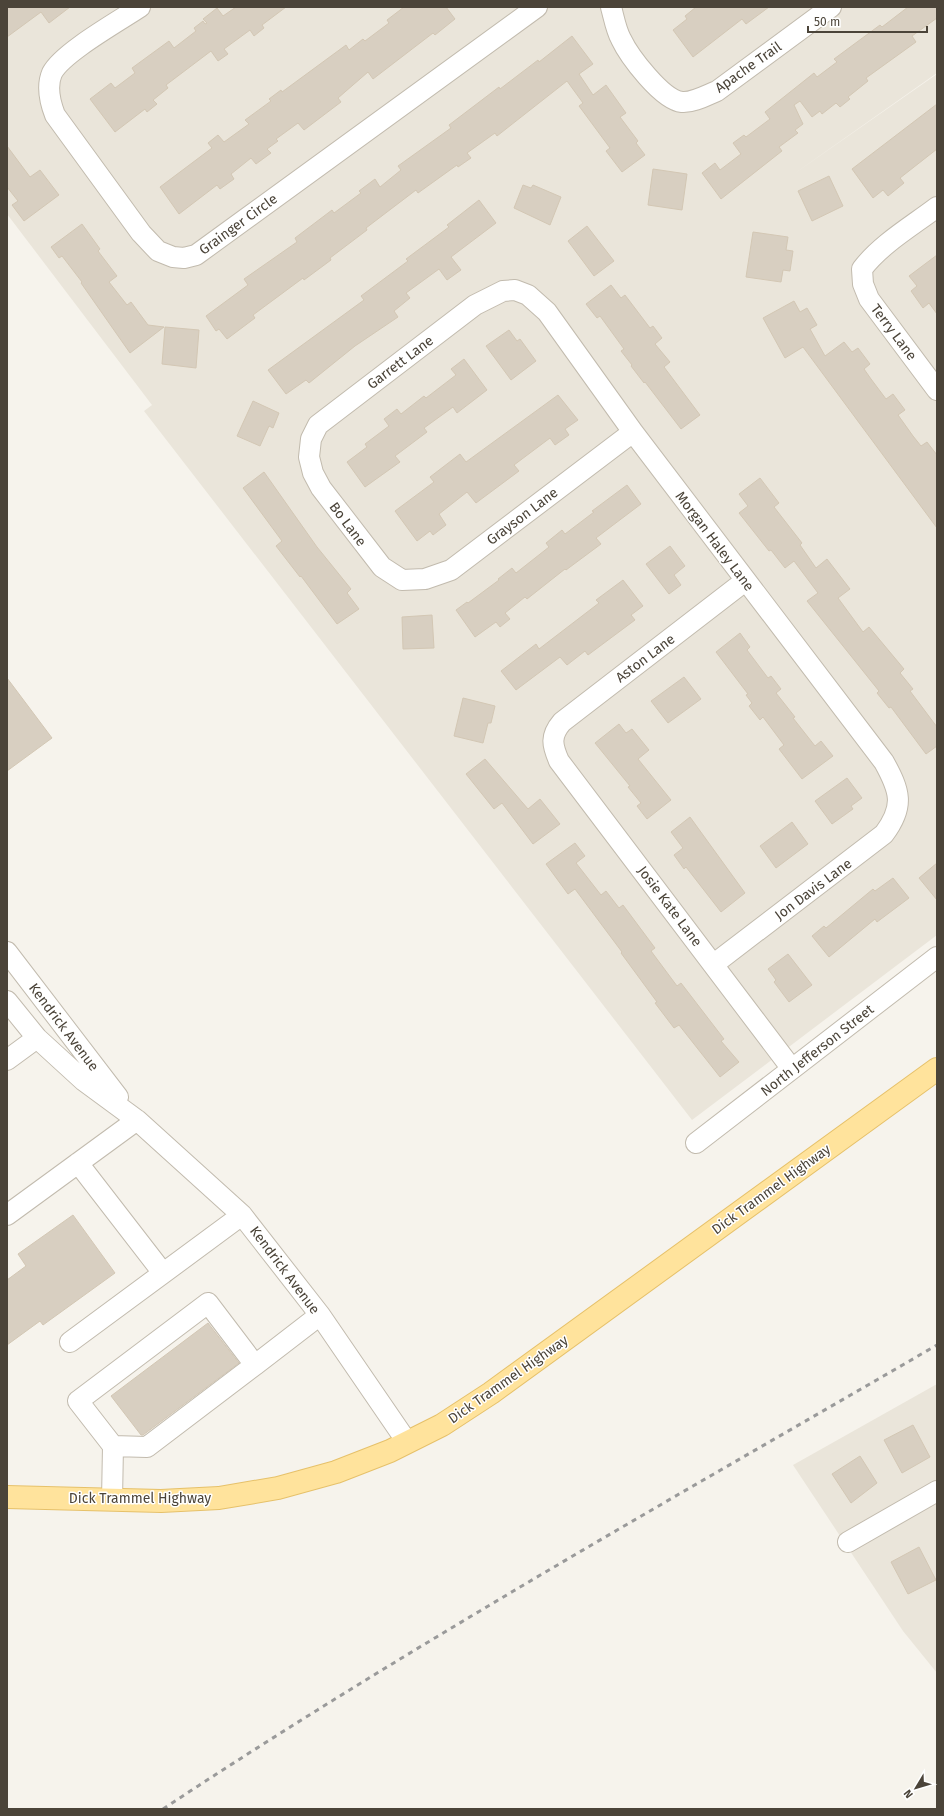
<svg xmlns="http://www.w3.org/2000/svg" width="944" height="1816" font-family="'Fira Sans',sans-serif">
<rect width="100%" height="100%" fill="#f6f3ec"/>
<!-- residential -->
<path fill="#eae5da" d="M7 7H937V73L791 176 937 74V935L692 1120 144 411 152 405 7 214Z
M937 1384V1673L903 1631 793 1465Z"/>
<!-- building -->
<path fill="#d8cfc1" stroke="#d3c7b4" d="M7 7H70L49 23 41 12 7 37Z
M236 7H286L262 25 264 28 254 36 250 30 224 49 228 54 218 61 211 51 166 85 168 88 153 100 157 104 147 112 145 109 115 132 90 99 111 83 115 88 135 73 132 68 169 41 174 48 196 31 194 28 203 21 205 24 207 23 203 19 217 8 223 16Z
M404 7H446L455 19 435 35 433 33 373 79 368 72 338 98 341 102 304 130 298 123 276 139 278 141 267 149 271 153 256 164 251 158 231 174 234 179 220 189 217 185 179 214 160 187 212 148 208 143 218 135 224 142 249 124 245 120 271 101 269 99 281 90 282 92 346 45 349 50 363 39 365 41 389 23 387 20Z
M696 7H769L746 24 742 19 693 57 673 30 687 19 685 16Z
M908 7H937V18L912 36 916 42 866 78 868 81 848 97 850 99 840 107 836 103 822 114 820 111 812 117 800 101 794 105 803 124 795 130 798 133 779 147 782 151 721 199 702 173 715 163 720 170 741 154 733 143 744 135 746 137 770 119 765 112 814 73 817 77 837 62 834 59 880 25 882 27Z
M572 36 593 64 579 74 593 95 606 85 626 113 620 117 638 141 636 143 645 155 622 172 606 151 610 148 579 106 583 103 567 81 497 136 495 133 467 153 471 158 458 167 457 165 418 193 416 190 366 228 367 230 330 258 331 260 304 280 303 278 253 315 255 318 227 339 219 329 216 331 206 316 248 285 244 279 297 242 295 238 332 210 334 213 361 193 359 191 375 179 380 187 401 170 398 166 451 128 449 125 499 87 500 89 538 60 539 62Z
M937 104V149L900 178 904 183 888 196 883 190 873 198 852 169Z
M7 146 30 177 40 170 59 195 24 221 12 205 18 201 7 187Z
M653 169 687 174 682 210 648 205Z
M829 176 843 206 812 221 798 191Z
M523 185 531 188 533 185 561 197 550 225 514 208Z
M479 200 496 223 451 257 461 270 447 280 439 269 406 293 410 298 394 311 398 317 355 346 309 383 306 380 286 394 268 370 364 300 361 296 408 261 406 259 449 227 447 225Z
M82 224 100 249 98 251 117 276 109 282 127 305 131 302 148 325 164 327 130 353 81 283 82 282 62 256 59 258 51 247Z
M587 226 614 261 594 276 568 241Z
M753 232 788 237 786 250 793 251 790 271 783 270 781 282 746 277Z
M937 255V314L929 303 923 308 911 291 917 286 909 276Z
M611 285 621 298 625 295 650 328 653 326 662 338 655 344 670 362 664 367 700 415 681 429 645 382 644 383 631 366 632 365 621 351 624 349 600 316 597 318 586 304Z
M794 301 800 312 807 308 817 325 810 329 825 356 844 342 852 352 858 348 870 364 864 369 871 379 886 399 893 394 905 410 898 415 913 436 921 446 927 442 937 455V528L803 347 785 358 763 318Z
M165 327 199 330 196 368 162 364Z
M509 330 517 341 520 339 536 361 511 380 486 346Z
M464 359 487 390 457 413 453 407 424 428 427 432 395 456 400 462 365 487 347 462 367 447 365 444 389 426 384 419 397 409 401 414 424 396 426 398 456 375 451 369Z
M558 395 578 420 565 429 569 435 555 445 550 438 514 465 519 471 476 503 467 492 439 514 446 525 433 535 430 531 417 541 395 511 434 482 430 477 460 454 466 462Z
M253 401 279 413 273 428 269 426 260 446 237 436Z
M264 472 317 547 351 589 347 593 359 609 337 624 301 576 300 577 276 546 282 541 243 488Z
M760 478 779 503 774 507 802 543 800 545 816 568 827 559 850 589 838 598 863 632 869 627 904 669 900 673 913 689 910 691 937 727V746L926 754 891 707 889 708 877 693 879 691 807 601 818 593 794 561 785 568 771 550 769 551 739 513 748 506 739 494Z
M627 485 641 504 596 538 601 544 566 570 565 569 527 599 525 597 505 613 510 619 500 627 496 622 475 637 456 610 467 602 468 603 499 580 498 579 512 568 516 573 549 547 546 543 562 530 565 534 594 512 592 511Z
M670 546 685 566 674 575 681 585 669 594 646 564Z
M623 580 643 606 631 615 635 620 588 655 585 651 567 665 560 657 516 690 501 671 536 644 539 649 599 603 596 600Z
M432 615 434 648 403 649 402 617Z
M740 633 750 647 747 650 768 678 771 676 781 689 776 693 795 717 793 718 815 746 821 741 833 756 802 779 779 749 784 745 763 717 760 720 749 706 752 703 746 695 748 694 716 652Z
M684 677 701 699 668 723 651 701Z
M7 678 52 738 7 771Z
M463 698 495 706 491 723H488L483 743 454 736Z
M619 724 626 733 632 729 649 750 638 759 671 800 647 819 637 806 641 803 628 787 630 786 595 743Z
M485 759 528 809 540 799 560 824 533 844 502 803 494 809 466 774Z
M847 778 862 798 851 806 853 809 832 824 815 801Z
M690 817 745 893 721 912 686 867 684 869 674 855 683 848 671 832Z
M792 822 808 844 776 868 760 846Z
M575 843 585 856 576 863 601 895 606 891 619 908 623 905 655 948 651 951 677 986 681 983 724 1039 721 1041 739 1062 720 1077 679 1025 674 1028 655 1003 657 1002 621 953 622 952 575 889 568 894 546 864Z
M937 863V900L919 878Z
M893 878 909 898 877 922 875 919 829 957 812 936 824 926 826 928 873 889 875 891Z
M788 954 812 985 789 1002 774 982 776 980 768 969Z
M73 1215 115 1273 43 1325 40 1321 7 1345V1280L26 1266 18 1254Z
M208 1323 239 1363 143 1435H141L111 1396Z
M913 1425 930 1457 902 1473 884 1440Z
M860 1456 877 1483 851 1503 832 1474Z
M919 1547 936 1580 908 1594 891 1562Z"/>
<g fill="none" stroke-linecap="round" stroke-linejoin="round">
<!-- minor casing -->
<g stroke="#c2bbae" stroke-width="22">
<path id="minor" d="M140 7C119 21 62 53 52 73 46 87 50 102 55 115L141 233 158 251 173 257 184 258 196 255 537 7
M611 7C614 18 616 30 621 39 629 56 662 100 682 102 693 103 707 95 717 91L831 7
M937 207C912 226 881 244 862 269L863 284 869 299 937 390
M633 432 451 570 425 579 402 580 382 567 321 488 313 473 309 457 311 439 318 425 475 305 503 291 515 290 528 295 547 312 633 432 884 762C900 791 905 806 884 834L714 964
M745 581 562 722C550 736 552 745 559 761L792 1069
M7 952 118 1097
M7 1001 37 1038 84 1081 137 1120 242 1215 320 1315 407 1442
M7 1060 37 1038
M696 1143 937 957
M78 1163 163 1273
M7 1215 137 1120
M70 1342 242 1215
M113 1446 147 1447 255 1365
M112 1500 113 1446 78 1401 208 1303 255 1365 320 1315
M848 1542 937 1491"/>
</g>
<!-- major casing -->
<g stroke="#e6c16a" stroke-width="24">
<path id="major" d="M7 1497 161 1501 219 1498 278 1488 336 1472 390 1451 442 1425 491 1393 937 1069"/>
</g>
<!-- minor -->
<use href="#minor" stroke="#fff" stroke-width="20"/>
<!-- major -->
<use href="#major" stroke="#ffe39c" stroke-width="22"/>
<!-- rail -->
<path stroke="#9a9a9a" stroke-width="3" stroke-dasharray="5 5" stroke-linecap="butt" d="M163 1809C414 1643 677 1496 937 1345"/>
</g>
<g text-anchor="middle" stroke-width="3" stroke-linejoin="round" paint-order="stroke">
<!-- street labels -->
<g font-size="14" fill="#4b4439" stroke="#fff">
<text transform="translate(748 67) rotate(-35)" y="5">Apache Trail</text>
<text transform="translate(238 224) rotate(-36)" y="5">Grainger Circle</text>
<text transform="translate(894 332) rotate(53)" y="5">Terry Lane</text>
<text transform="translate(400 362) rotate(-37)" y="5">Garrett Lane</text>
<text transform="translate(522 516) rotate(-37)" y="5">Grayson Lane</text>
<text transform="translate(348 524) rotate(53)" y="5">Bo Lane</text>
<text transform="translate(715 541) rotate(53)" y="5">Morgan Haley Lane</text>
<text transform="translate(645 658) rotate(-37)" y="5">Aston Lane</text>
<text transform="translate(813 889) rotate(-37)" y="5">Jon Davis Lane</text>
<text transform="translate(670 906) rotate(53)" y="5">Josie Kate Lane</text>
<text transform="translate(64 1027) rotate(53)" y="5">Kendrick Avenue</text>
<text transform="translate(817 1050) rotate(-38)" y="5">North Jefferson Street</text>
<text transform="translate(771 1189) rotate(-36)" y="5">Dick Trammel Highway</text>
<text transform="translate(285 1270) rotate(53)" y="5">Kendrick Avenue</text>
<text transform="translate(508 1379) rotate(-35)" y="5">Dick Trammel Highway</text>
<text x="140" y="1503">Dick Trammel Highway</text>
</g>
</g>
<!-- border -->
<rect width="944" height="1816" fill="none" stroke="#4b4439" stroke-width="16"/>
<!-- north arrow -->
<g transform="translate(916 1788) rotate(232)" stroke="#ffffff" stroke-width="3" paint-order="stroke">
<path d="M0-3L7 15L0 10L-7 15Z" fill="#4b4439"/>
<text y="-6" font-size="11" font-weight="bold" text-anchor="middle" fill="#4b4439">N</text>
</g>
<!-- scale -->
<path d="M808 26v6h119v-6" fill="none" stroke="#4b4439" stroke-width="2"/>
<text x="814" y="26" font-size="12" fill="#4b4439" stroke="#ffffff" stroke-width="3" paint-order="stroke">50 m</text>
</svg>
